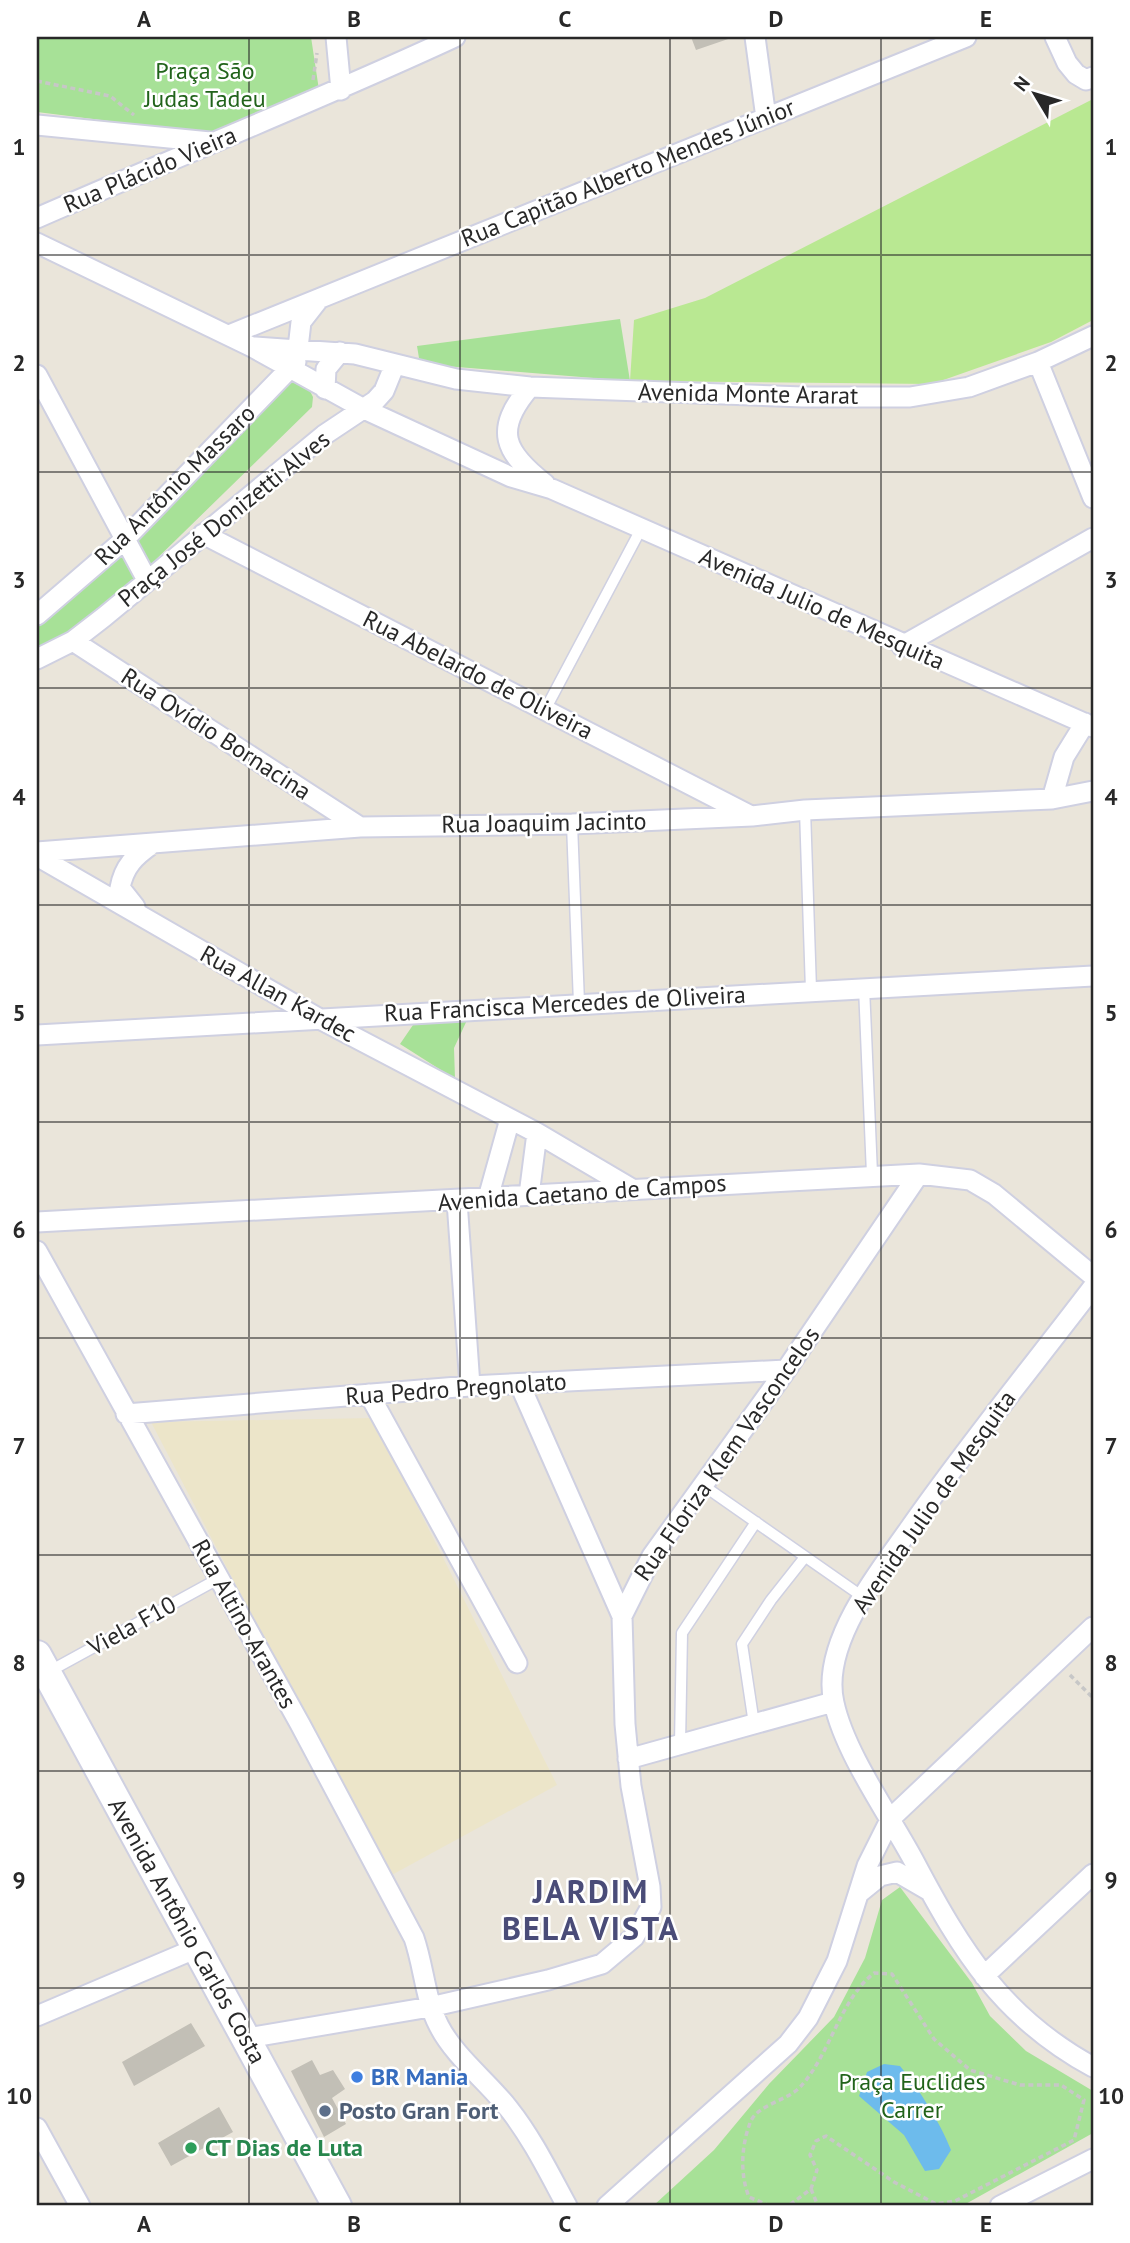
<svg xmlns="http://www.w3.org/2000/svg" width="1130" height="2243" font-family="'PT Sans',sans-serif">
<rect width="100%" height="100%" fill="#eae5da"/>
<!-- education -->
<path fill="#ece5c9" d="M373 1418 557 1785 388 1877 151 1422Z"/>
<!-- green -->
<path fill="#a7e197" d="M37 37H311L319 90 213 134 37 112Z
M620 319 630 381 420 364 417 346Z
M285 380 307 385 313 397 312 407 139 576 67 635 37 649V625L118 551Z
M468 1018 454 1048 455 1079 400 1044 413 1025Z
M900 1887 972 1983 990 2016 1026 2051 1093 2091V2133L962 2206H653L714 2150 769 2084 834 2017 865 1958 882 1900Z"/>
<!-- pitch -->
<path fill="#b9e892" d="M1093 99V320L1051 342 932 384 630 381 634 320 705 298Z"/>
<!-- water -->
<path fill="#6dbbec" d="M884 2064 900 2066C919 2089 940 2122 951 2150L939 2169 925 2171 904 2135 859 2096 867 2072Z"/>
<!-- building -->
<path fill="#c2bfb6" d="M691 37H734L696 50Z
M191 2023 205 2046 134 2086 122 2062Z
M312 2060 320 2075 333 2070 345 2089 332 2098 346 2124 324 2137 291 2071Z
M219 2107 233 2132 171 2166 158 2143Z"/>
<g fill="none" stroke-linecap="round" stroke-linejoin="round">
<!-- service casing -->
<g stroke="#cfd0e1" stroke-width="13">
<path id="service" d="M545 710 641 529
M805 810 811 990
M572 824 579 1003
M864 987 872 1174
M704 1486 863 1597
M50 1671 218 1579
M754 1724 742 1644 771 1600 805 1557
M680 1744 682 1633 756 1522"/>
</g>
<!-- minor casing -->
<g stroke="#cfd0e1" stroke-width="23">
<path id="minor" d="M336 37 341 90
M755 37 766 118
M1055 37 1067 63 1076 74 1086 80 1093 77
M37 125 210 142
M37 218C176 157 317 101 455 37
M37 243 252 347 364 409 511 477 552 489 1093 727
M229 335 966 37
M255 347 355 354 456 379 530 387 803 397H910L969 387 1038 362 1093 336
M298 348 301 322 319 299
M1038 362 1093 498
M37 375 147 580
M530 387C493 430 504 452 545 484
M325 389 326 369 340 352
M203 534 751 816
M37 615 124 540 296 362
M73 641 360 827
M902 646 1093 538
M37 659 73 641 104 617 324 435 375 401 384 391 395 364
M1052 799 1064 757 1085 723
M37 852 360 827 572 824 752 816 805 810 1052 799 1093 791
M37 856 318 1018 537 1133 632 1189
M135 907 120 888C124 866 135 856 152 844
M37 1035 1093 976
M529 1195 537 1133
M488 1198 510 1119
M457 1201 470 1386
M37 1222 919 1174 970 1180 994 1194 1093 1276
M37 1251 300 1724 414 1938C424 1967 425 1999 439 2026 455 2057 487 2081 509 2109 532 2138 549 2173 567 2206
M1093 1287C1032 1367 968 1445 910 1528 891 1555 870 1582 854 1612 840 1638 827 1673 834 1703 845 1754 890 1816 915 1863 962 1952 1003 2018 1093 2067
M520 1385 622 1616
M369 1394 517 1663
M126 1414 470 1386 786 1370
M628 1759 833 1702
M859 1893 880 1876 897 1872 928 1890
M984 1976 1093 1874
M37 2016 197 1948
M247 2038 430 2007 548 1980 602 1964 634 1937 651 1907 650 1887 631 1786 625 1724 622 1616 652 1556 786 1370 919 1174
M37 2128 80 2206
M607 2206 788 2044 808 2018 837 1961 867 1866 891 1818 1093 1627
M1000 2206 1093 2159"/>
</g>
<!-- secondary casing -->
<g stroke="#cfd0e1" stroke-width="32">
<path id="secondary" d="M37 1655 337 2206"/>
</g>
<!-- path -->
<path stroke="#c7c7c7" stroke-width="3.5" stroke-dasharray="5 3.5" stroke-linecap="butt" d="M313 80 317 53
M37 81 110 96 134 115
M1070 1675 1093 1698
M811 2189 818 2206
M770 2206 749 2197C740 2175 741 2147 750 2123 757 2104 788 2101 801 2086 831 2053 839 2001 874 1973L892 1974 934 2039 970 2070 1020 2085H1061L1084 2100 1074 2140 955 2201 936 2204 894 2182 826 2136 816 2141 810 2155 817 2170 811 2189 788 2206"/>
<!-- service -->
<use href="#service" stroke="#fff" stroke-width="10"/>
<!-- minor -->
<use href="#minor" stroke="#fff" stroke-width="19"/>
<!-- secondary -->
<use href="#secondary" stroke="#fff" stroke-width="28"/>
</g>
<!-- grid -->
<path fill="none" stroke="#282828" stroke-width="2" stroke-opacity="0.55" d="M249 37V2206M460 37V2206M670 37V2206M881 37V2206M37 255H1093M37 472H1093M37 688H1093M37 905H1093M37 1122H1093M37 1338H1093M37 1555H1093M37 1771H1093M37 1988H1093"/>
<!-- markers -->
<circle fill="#3f7fe0" stroke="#fff" stroke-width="2.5" cx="357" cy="2077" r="7"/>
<circle fill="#5c6f8a" stroke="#fff" stroke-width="2.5" cx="325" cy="2111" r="7"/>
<circle fill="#2e9e5b" stroke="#fff" stroke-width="2.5" cx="191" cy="2148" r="7"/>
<g text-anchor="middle" stroke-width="5" stroke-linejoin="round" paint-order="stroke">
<!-- park labels -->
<g font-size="24" fill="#21631a" stroke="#fff">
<text x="205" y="79">Praça São<tspan x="205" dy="28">Judas Tadeu</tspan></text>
<text x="912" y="2090">Praça Euclides<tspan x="912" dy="28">Carrer</tspan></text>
</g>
<!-- street labels -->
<g font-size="24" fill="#282828" stroke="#fff">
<text transform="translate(150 170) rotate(-23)" y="8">Rua Plácido Vieira</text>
<text transform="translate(628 173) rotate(-22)" y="8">Rua Capitão Alberto Mendes Júnior</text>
<text transform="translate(748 394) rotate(1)" y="8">Avenida Monte Ararat</text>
<text transform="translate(175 485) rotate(-45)" y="8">Rua Antônio Massaro</text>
<text transform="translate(224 519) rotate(-39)" y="8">Praça José Donizetti Alves</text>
<text transform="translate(822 609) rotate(24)" y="8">Avenida Julio de Mesquita</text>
<text transform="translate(478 675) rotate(27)" y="8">Rua Abelardo de Oliveira</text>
<text transform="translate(216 734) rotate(33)" y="8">Rua Ovídio Bornacina</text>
<text transform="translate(544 823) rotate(-1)" y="8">Rua Joaquim Jacinto</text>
<text transform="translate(278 994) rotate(29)" y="8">Rua Allan Kardec</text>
<text transform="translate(565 1004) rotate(-3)" y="8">Rua Francisca Mercedes de Oliveira</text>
<text transform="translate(582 1193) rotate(-4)" y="8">Avenida Caetano de Campos</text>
<text transform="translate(456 1389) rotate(-4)" y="8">Rua Pedro Pregnolato</text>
<text transform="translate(727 1454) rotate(-55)" y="8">Rua Floriza Klem Vasconcelos</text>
<text transform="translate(934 1502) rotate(-55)" y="8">Avenida Julio de Mesquita</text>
<text transform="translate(244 1624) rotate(61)" y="8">Rua Altino Arantes</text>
<text transform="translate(132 1626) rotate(-29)" y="8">Viela F10</text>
<text transform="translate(187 1931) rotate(61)" y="8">Avenida Antônio Carlos Costa</text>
</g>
<!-- shop labels -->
<g font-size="24" font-weight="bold" fill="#366cbe" stroke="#fff" text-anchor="start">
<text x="371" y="2085">BR Mania</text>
</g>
<!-- service labels -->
<g font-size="24" font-weight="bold" fill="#4e5e75" stroke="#fff" text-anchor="start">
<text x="339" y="2119">Posto Gran Fort</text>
</g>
<!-- leisure labels -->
<g font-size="24" font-weight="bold" fill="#27864d" stroke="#fff" text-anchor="start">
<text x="205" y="2156">CT Dias de Luta</text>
</g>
<!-- district labels -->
<g font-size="32" font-weight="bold" letter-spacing="2" fill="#4a4c78" stroke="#fff">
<text x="591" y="1903">JARDIM<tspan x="591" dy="37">BELA VISTA</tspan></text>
</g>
</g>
<!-- border -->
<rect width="1130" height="2243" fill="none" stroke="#ffffff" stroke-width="77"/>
<!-- north arrow -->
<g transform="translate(1035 94) rotate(308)" stroke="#ffffff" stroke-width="5" paint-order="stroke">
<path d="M0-5L12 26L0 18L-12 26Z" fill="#282828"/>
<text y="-10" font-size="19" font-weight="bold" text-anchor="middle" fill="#282828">N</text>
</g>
<rect x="38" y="38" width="1054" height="2166" fill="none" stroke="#282828" stroke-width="2.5"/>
<g font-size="23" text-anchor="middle" font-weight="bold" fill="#282828">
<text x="144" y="27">A</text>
<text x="354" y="27">B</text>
<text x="565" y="27">C</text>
<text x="776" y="27">D</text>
<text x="986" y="27">E</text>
<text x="19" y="155">1</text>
<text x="1111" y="155">1</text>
<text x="19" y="371">2</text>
<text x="1111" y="371">2</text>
<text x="19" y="588">3</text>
<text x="1111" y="588">3</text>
<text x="19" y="805">4</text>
<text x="1111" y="805">4</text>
<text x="19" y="1021">5</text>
<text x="1111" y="1021">5</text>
<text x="19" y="1238">6</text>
<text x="1111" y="1238">6</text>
<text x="19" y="1454">7</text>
<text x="1111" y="1454">7</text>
<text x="19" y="1671">8</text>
<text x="1111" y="1671">8</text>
<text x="19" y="1888">9</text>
<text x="1111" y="1888">9</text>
<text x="19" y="2104">10</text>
<text x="1111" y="2104">10</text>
<text x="144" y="2232">A</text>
<text x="354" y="2232">B</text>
<text x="565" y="2232">C</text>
<text x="776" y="2232">D</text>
<text x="986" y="2232">E</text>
</g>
</svg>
